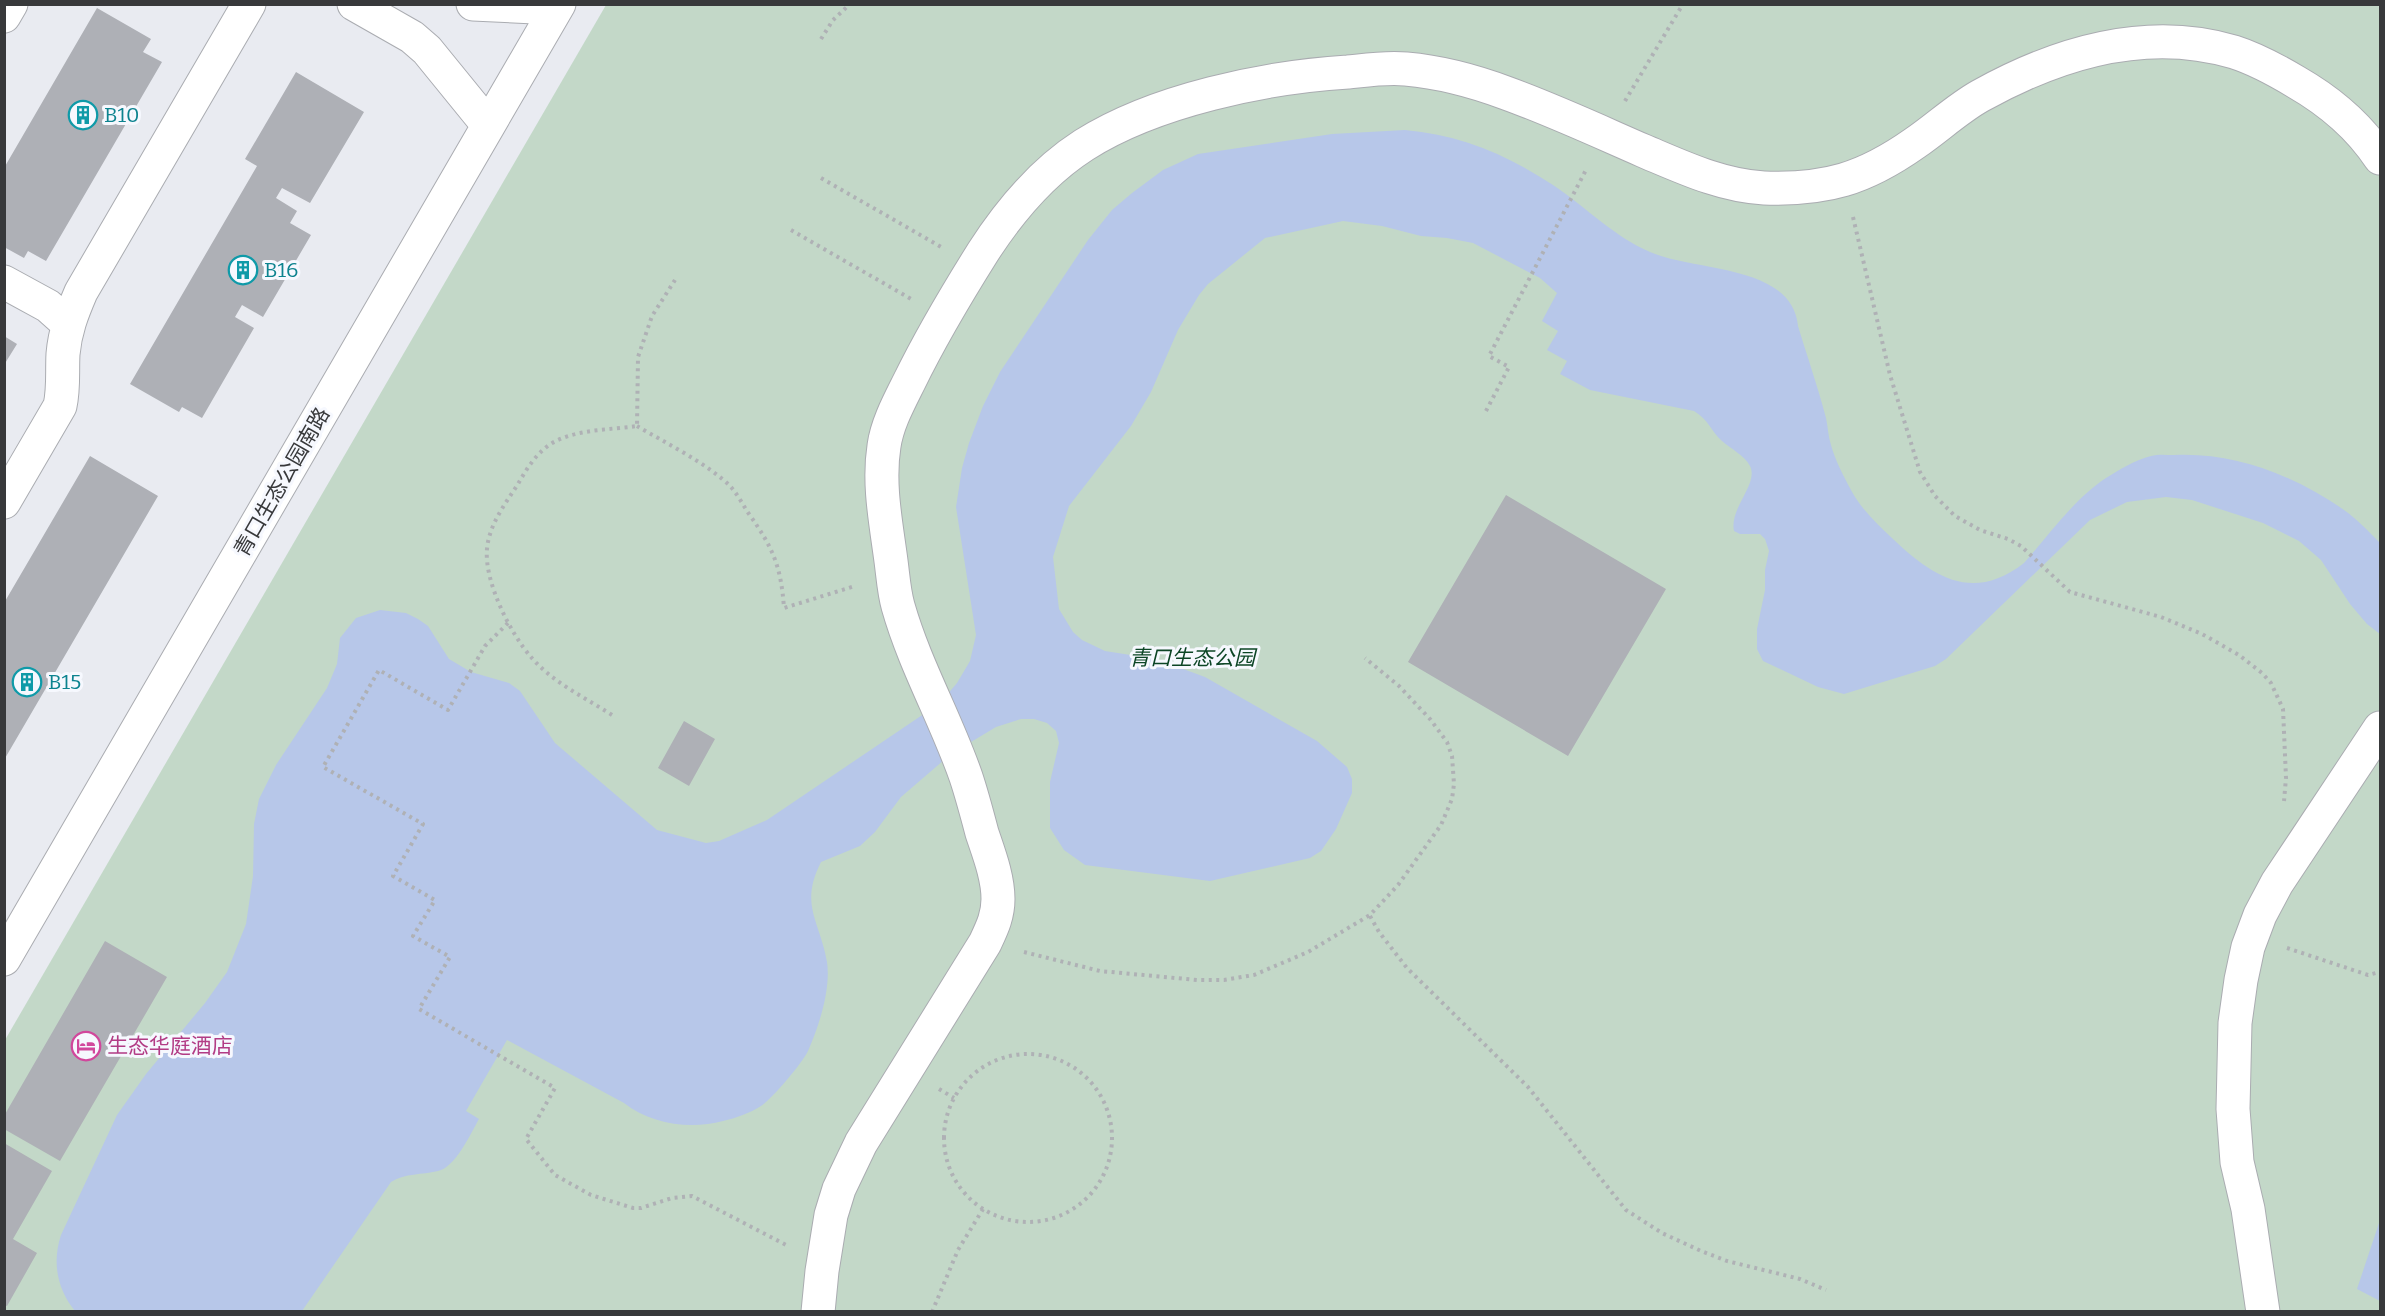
<svg xmlns="http://www.w3.org/2000/svg" width="2385" height="1316" font-family="Bitter,'Noto Sans SC',serif">
<rect width="100%" height="100%" fill="#e9ebf1"/>
<!-- green -->
<path fill="#c3d8c8" d="M606 5H2380V1311L5 1312V1040Z"/>
<!-- water -->
<path fill="#b7c7e9" d="M1405 130C1460 135 1506 154 1553 185 1586 207 1613 236 1650 252 1696 272 1792 264 1798 326 1807 356 1818 387 1826 418 1828 427 1828 436 1831 445 1835 460 1844 477 1851 490 1861 509 1878 525 1893 539 1933 577 1973 603 2024 563 2049 535 2074 499 2106 478 2119 470 2135 460 2151 456 2158 454 2166 455 2174 455 2234 452 2294 475 2344 510 2357 519 2369 532 2380 543V634L2367 624 2350 604 2321 560 2299 541 2263 523 2192 500 2166 497 2127 502 2090 520 1946 659 1935 666 1844 694 1818 687 1763 661 1757 649V629L1765 590V570L1769 551 1765 539 1760 534H1740L1734 531C1729 508 1759 484 1750 466 1745 456 1730 448 1722 441 1710 430 1709 420 1694 411L1590 390 1560 374 1567 361 1547 350 1558 331 1542 321 1557 293 1540 278 1473 243 1447 238 1421 236 1382 226 1343 221 1265 238 1208 284 1199 295 1178 330 1151 392 1131 426 1069 506 1053 557 1059 609 1073 632 1082 640 1105 651 1156 659 1205 677 1317 741 1347 767 1352 779V793L1336 829 1321 851 1310 858 1210 881 1085 865 1064 850 1050 828V782L1059 743 1056 731 1047 723 1034 719H1021L996 727 951 754 901 797 875 832 860 846 821 862C799 905 820 921 827 962 831 989 819 1026 808 1051 803 1062 772 1099 761 1106 750 1113 736 1118 723 1121 690 1130 651 1124 624 1103L507 1040 466 1111 479 1119C471 1133 455 1168 438 1171 421 1175 406 1173 391 1182L302 1311H75C57 1289 52 1262 61 1235L117 1115 146 1074 205 1003 227 972 246 924 253 876 254 824 259 799 276 765 327 688 337 664 340 638 356 618 380 610 406 613 418 619 428 626 449 659 471 672 509 683 520 691 555 743 657 830 706 843 719 841 767 820 940 703 957 683 970 661 976 635 956 507 962 468 969 443 983 406 1000 372 1088 240 1112 210 1132 193 1163 170 1198 154 1332 134Z
M2380 1220V1301L2357 1289Z"/>
<!-- building -->
<path fill="#aeb0b6" d="M97 8 151 39 143 52 162 62 46 261 28 251 24 258 4 247V168Z
M296 72 364 112 310 203 282 188 276 198 297 211 290 223 311 235 263 317 242 305 235 317 254 328 202 418 182 407 179 412 130 384 257 166 245 159Z
M4 336 17 344 4 365Z
M90 456 158 496 4 760V603Z
M1506 495 1666 589 1568 756 1408 662Z
M684 721 715 739 689 786 658 768Z
M105 941 167 977 60 1161 4 1129V1116Z
M4 1143 52 1171 13 1239 37 1253 7 1306 4 1305Z"/>
<g fill="none" stroke-linecap="round" stroke-linejoin="round">
<!-- minor casing -->
<g stroke="#aaacb1" stroke-width="35">
<path id="minor" d="M354 4 412 37 427 50 488 125
M473 4 556 8
M4 16 11 4
M4 282 48 306 67 323
M4 502 60 406C64 388 62 372 63 354 65 331 72 313 81 292L249 4
M4 959 559 4
M818 1312 822 1271 831 1215 839 1189 861 1143 985 943C992 928 998 916 998 899 998 877 989 854 982 833 977 814 972 795 966 777 946 719 915 666 898 606 894 592 893 576 891 561 886 523 878 484 884 446 887 424 899 402 909 382 931 337 956 295 983 252 1010 210 1042 172 1084 145 1155 100 1266 77 1348 72 1367 70 1387 67 1406 69 1440 72 1474 81 1506 93 1553 110 1598 131 1644 151 1682 167 1722 186 1764 188 1826 190 1864 179 1915 143 1937 128 1957 109 1980 96 2057 53 2147 26 2234 52 2256 59 2276 70 2296 82 2329 101 2359 126 2380 158
M2263 1312 2248 1209 2237 1162 2233 1109 2235 1023 2241 980 2248 947 2260 915 2277 883 2380 728"/>
</g>
<!-- path -->
<path stroke="#afb1b5" stroke-width="4" stroke-dasharray="3 4.5" stroke-linecap="butt" d="M821 39 833 20 850 4
M1625 101 1683 4
M821 178 943 248
M1853 217 1890 375 1920 472 1935 496 1955 516 1980 530 2008 539 2021 546 2070 592 2161 617 2202 634 2239 655 2262 673 2271 683 2283 709 2286 778 2284 801
M791 230 911 299
M1486 411 1509 367 1489 356 1587 168
M637 426C664 442 710 465 731 487 738 495 743 505 749 514 773 548 781 566 784 608L855 586
M508 623 485 646 448 710 379 670 323 767 423 824 393 876 435 900 413 936 450 957 419 1009 555 1088 526 1139 555 1175 591 1195 633 1208H641L672 1198 692 1196 788 1246
M612 715C584 697 552 682 531 657 510 633 484 581 487 549 489 525 505 504 518 484 526 470 535 455 549 445 573 429 609 430 637 426L638 357 652 316 675 280
M1370 916 1379 932 1407 968 1528 1087 1626 1210 1662 1233 1701 1251 1727 1261 1800 1279 1826 1290
M2287 948 2368 975 2380 972
M1024 952 1100 971 1197 980H1224L1254 975 1308 952 1370 915 1398 885 1441 825 1452 799 1454 784 1452 756 1447 742 1430 719 1399 686 1365 658
M944 1138a84 84 0 1 1 168 0a84 84 0 1 1-168 0Z
M939 1089 954 1098
M932 1312 958 1250 983 1209"/>
<!-- minor -->
<use href="#minor" stroke="#fff" stroke-width="33"/>
</g>
<!-- icons -->
<defs>
<g id="building-ring" transform="scale(1.5)"><circle r="9.5" fill="#f6f8fe" stroke="#0f9aa8" stroke-width="1.5"/><path d="M-4-6H4V6H1V3H-1V6H-4ZM-2.5-4.3h1.7v1.8h-1.7ZM.8-4.3h1.7v1.8H.8ZM-2.5-1h1.7V.8h-1.7ZM.8-1h1.7V.8H.8Z" fill="#0f9aa8"/></g>
<g id="hotel-ring" transform="scale(1.5)"><circle r="9.5" fill="#f6f8fe" stroke="#d1479c" stroke-width="1.5"/><path d="M-6-4.5h1.5V1H6V5H4.5V3h-9V5H-6ZM-4 0a1.8 1.8 0 1 1 3.6 0ZM.5 0V-2.5h3Q6-2.5 6 0Z" fill="#d1479c"/></g>
</defs>
<g fill-rule="evenodd">
<use href="#building-ring" x="83" y="115"/>
<use href="#building-ring" x="243" y="270"/>
<use href="#building-ring" x="27" y="682"/>
<use href="#hotel-ring" x="86" y="1046"/>
</g>
<g text-anchor="middle" stroke-width="6" stroke-linejoin="round" paint-order="stroke">
<!-- culture labels -->
<g font-size="21" fill="#0d838f" stroke="#f6f8fe" text-anchor="start">
<text x="104" y="122">B10</text>
<text x="264" y="277">B16</text>
<text x="48" y="689">B15</text>
</g>
<!-- street labels -->
<g font-size="21" fill="#38393b" stroke="#f6f8fe">
<text transform="translate(282 482) rotate(-60)" y="7">青口生态公园南路</text>
</g>
<!-- park labels -->
<g font-size="21" font-style="italic" fill="#0c4525" stroke="#f6f8fe">
<text x="1192" y="665">青口生态公园</text>
</g>
<!-- hotel labels -->
<g font-size="21" fill="#b23c85" stroke="#f6f8fe" text-anchor="start">
<text x="107" y="1053">生态华庭酒店</text>
</g>
</g>
<!-- border -->
<rect width="2385" height="1316" fill="none" stroke="#38393b" stroke-width="12"/>
</svg>
